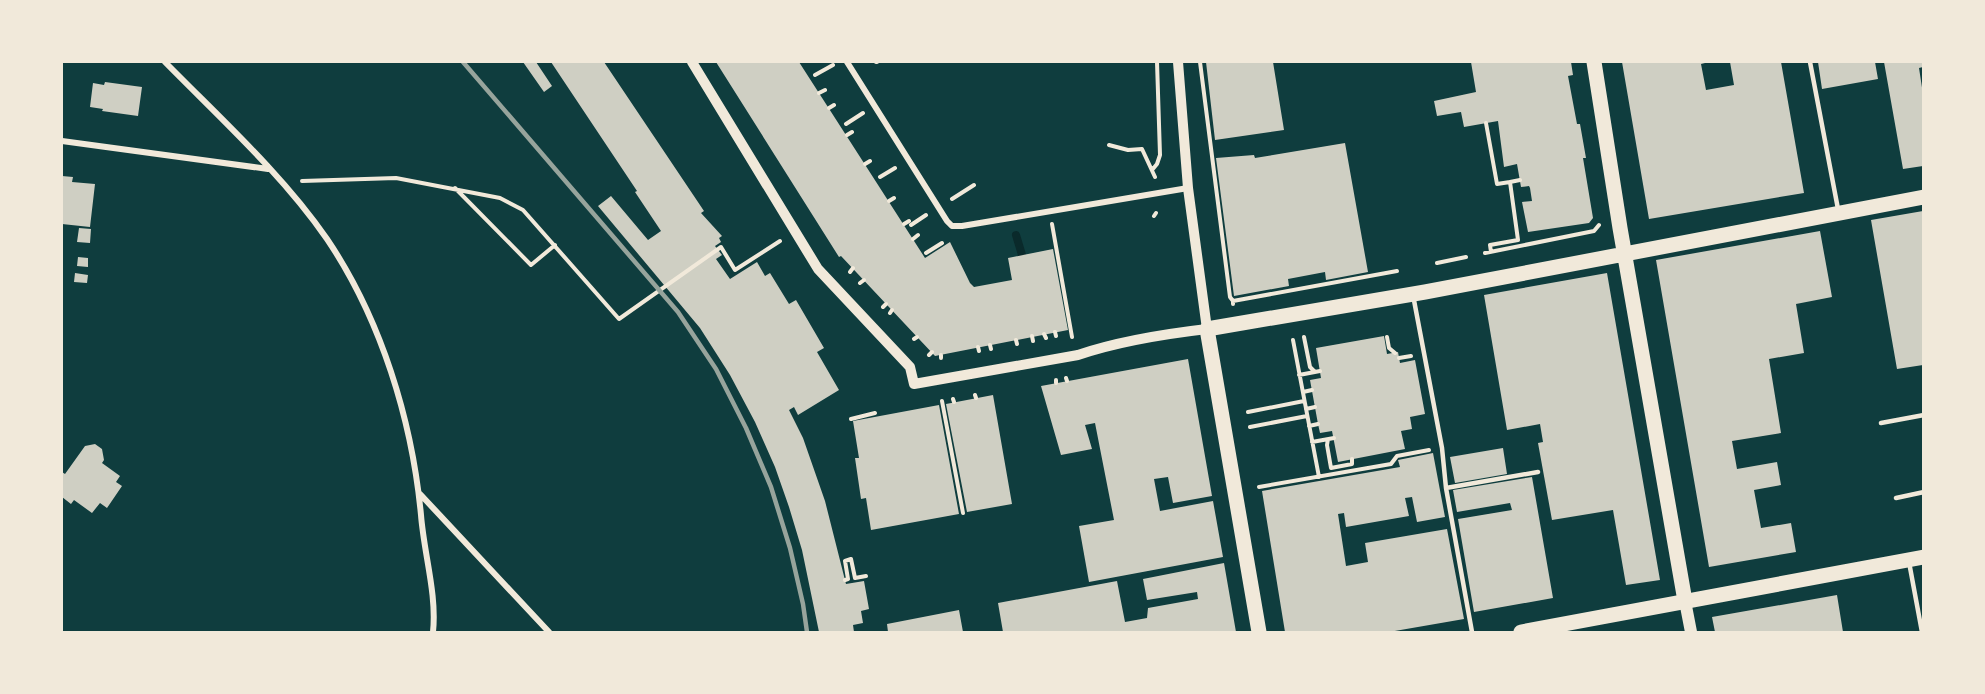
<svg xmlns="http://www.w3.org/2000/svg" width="1985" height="694" font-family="'Varela Round',sans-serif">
<rect width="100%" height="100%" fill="#0f3d3e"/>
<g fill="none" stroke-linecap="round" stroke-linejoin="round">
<!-- stream -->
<path stroke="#0a2a2b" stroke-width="8" d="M1016 235 1022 255"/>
</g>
<!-- building -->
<path fill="#cfcfc3" d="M523 62H536L552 86 544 92Z
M551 62H604L704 211 701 213 722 236 719 238 721 242 715 246 722 255 716 259 730 279 757 262 765 276 770 273 789 304 796 300 824 348 817 352 839 390 798 415 794 407 789 410 803 438 825 501 846 584 864 581 869 609 861 611 863 623 853 625 854 632H819L802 550 789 507 775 467 755 422 730 375 700 328 598 206 611 196 648 240 661 231 635 192 637 191Z
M716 62H799L925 258 950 242 970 283 974 287 1012 280 1008 258 1053 249 1068 330 935 356 841 256 839 257Z
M1206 62H1273L1284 130 1215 140Z
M1471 62H1571L1573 75 1568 76 1577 124H1580L1586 158H1583L1593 218 1589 223 1528 232 1522 202 1532 201 1530 188 1529 186 1521 187 1517 164 1504 167 1498 121 1464 127 1461 112 1437 116 1434 101 1476 92Z
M1622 62H1709L1701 64 1706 90 1734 85 1730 62H1781L1804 193 1649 219Z
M1818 62H1875L1878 79 1822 89Z
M1884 62H1923V67L1919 68 1923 94V166L1903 169Z
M105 82 142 87 138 116 102 111 103 109 90 107 93 83 104 85Z
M1345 143 1368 272 1326 280 1325 272 1288 279 1289 286 1234 296 1216 158 1254 155 1255 158Z
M62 176 73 177 72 182 95 184 90 227 62 224Z
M1923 211V365L1897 369 1871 220Z
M79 228 91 229 90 243 77 242Z
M1820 231 1832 297 1796 304 1804 353 1769 359 1781 433 1732 441 1737 469 1777 462 1781 485 1754 490 1761 528 1791 523 1796 552 1709 567 1656 260Z
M78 257 88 258V267L77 266Z
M75 273 88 275 87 283 74 282Z
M1607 273 1660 580 1626 585 1613 510 1552 520 1538 443 1543 442 1540 424 1507 430 1484 295Z
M1384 336 1387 354 1398 352 1400 363 1415 360 1425 414 1410 417 1412 429 1401 431 1405 449 1338 462 1332 431 1320 433 1318 424 1310 380 1321 378 1316 348Z
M1188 359 1212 496 1173 503 1168 477 1154 479 1160 511 1213 501 1223 557 1089 582 1079 526 1114 520 1095 423 1085 425 1092 449 1061 455 1041 386Z
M993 395 1012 504 967 512 946 404Z
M939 405 959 514 871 530 866 498 861 499 855 458H859L853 421Z
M95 444 102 449 104 460 102 463 120 476 116 482 122 486 107 508 100 503 92 513 74 500 71 504 62 497V472L65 474 85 446Z
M1503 448 1507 474 1455 483 1450 457Z
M1433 453 1445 517 1417 522 1412 497 1405 498 1409 516 1346 527 1344 513 1338 514 1346 566 1368 562 1365 543 1447 529 1464 619 1389 632H1285L1262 491 1400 467 1398 460Z
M1532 477 1553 598 1474 612 1458 519 1512 510 1510 503 1457 512 1453 490Z
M1224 563 1236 632H1003L998 603 1117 581 1125 622 1147 618 1148 608 1198 599 1197 592 1147 600 1143 579Z
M1837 595 1843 632H1715L1712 617Z
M959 610 963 632H888L887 624Z"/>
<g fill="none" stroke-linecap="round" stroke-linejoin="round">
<!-- path -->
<path stroke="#f1e9da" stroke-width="4" d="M876 62H877
M1200 62 1230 297 1233 301V304
M815 75 833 65
M819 93 825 90
M829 108 834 105
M1486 123 1497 184 1510 182 1518 240 1490 245 1491 252
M846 124 863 113
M847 135 852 132
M1109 145 1128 150 1142 149 1155 177
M865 164 870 161
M1152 170 1157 164 1160 155 1157 62
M880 177 895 168
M302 181 396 178 500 198 523 210 619 319 721 247 735 270 780 241
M1510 182 1520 180
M455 188 531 265 555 245
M952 199 974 185
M889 201 894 198
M1154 216 1156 213
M904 224 909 221
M1052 224 1072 337
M911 225 926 215
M913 239 918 235
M926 253 942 243
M1485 253 1589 232 1594 231 1599 225
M1437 263 1466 257
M850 272 853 268
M860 283 864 280
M1233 301 1397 271
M883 307 886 304
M890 313 892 310
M1055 332 1056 336
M1044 334 1046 338
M1032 336 1033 341
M1304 337 1310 367 1315 372
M1387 337 1389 348 1395 353
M914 339 917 337
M1016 340 1017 344
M1293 340 1319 477
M990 345 991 349
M978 347 979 351
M929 355 932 352
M941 355V358
M1399 358 1411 356
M1299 375 1320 371
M1066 378 1067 381
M1056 380V383
M1303 392 1312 390
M975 395 976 398
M953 399 954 402
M942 401 963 513
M1306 409 1315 407
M1248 412 1304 401
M851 419 875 413
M1309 426 1318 424
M1250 427 1307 416
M1328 439 1327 445 1331 468 1352 464V459
M1312 442 1334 438
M1259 487 1391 464 1397 456 1429 450
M845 580 848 579 845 561 851 559 855 578 866 576"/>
<!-- service -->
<path stroke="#f1e9da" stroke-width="4.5" d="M1810 62 1838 209
M1413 295 1442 448 1446 488 1472 632
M1881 423 1924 415
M1446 488 1538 472
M1896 498 1924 492
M1909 562 1922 632"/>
<!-- minor -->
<path stroke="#f1e9da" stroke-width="6" d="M165 62C220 118 282 174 327 239 381 319 412 420 421 515 424 554 437 594 433 632
M847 62 947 221 952 226H962L1188 188
M62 141 268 169
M420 494 549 632"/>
<!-- tertiary -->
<path stroke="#f1e9da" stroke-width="10" d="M692 62 818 269 910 367 914 384 1078 355C1119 341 1164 334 1207 329L1188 188 1178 62"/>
<!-- secondary -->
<path stroke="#f1e9da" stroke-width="12" d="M1685 601 1691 632"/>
<!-- primary -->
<path stroke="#f1e9da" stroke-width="15" d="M1594 62 1620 228 1685 601
M1259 632 1207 329 1425 292 1924 197
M1521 632 1924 557"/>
<!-- rail -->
<path stroke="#97a49c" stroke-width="4.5" d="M463 62 678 312 716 369 746 428 771 487 790 548 803 604 807 632"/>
</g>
<!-- border -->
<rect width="1985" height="694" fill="none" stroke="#f1e9da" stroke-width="126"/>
</svg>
